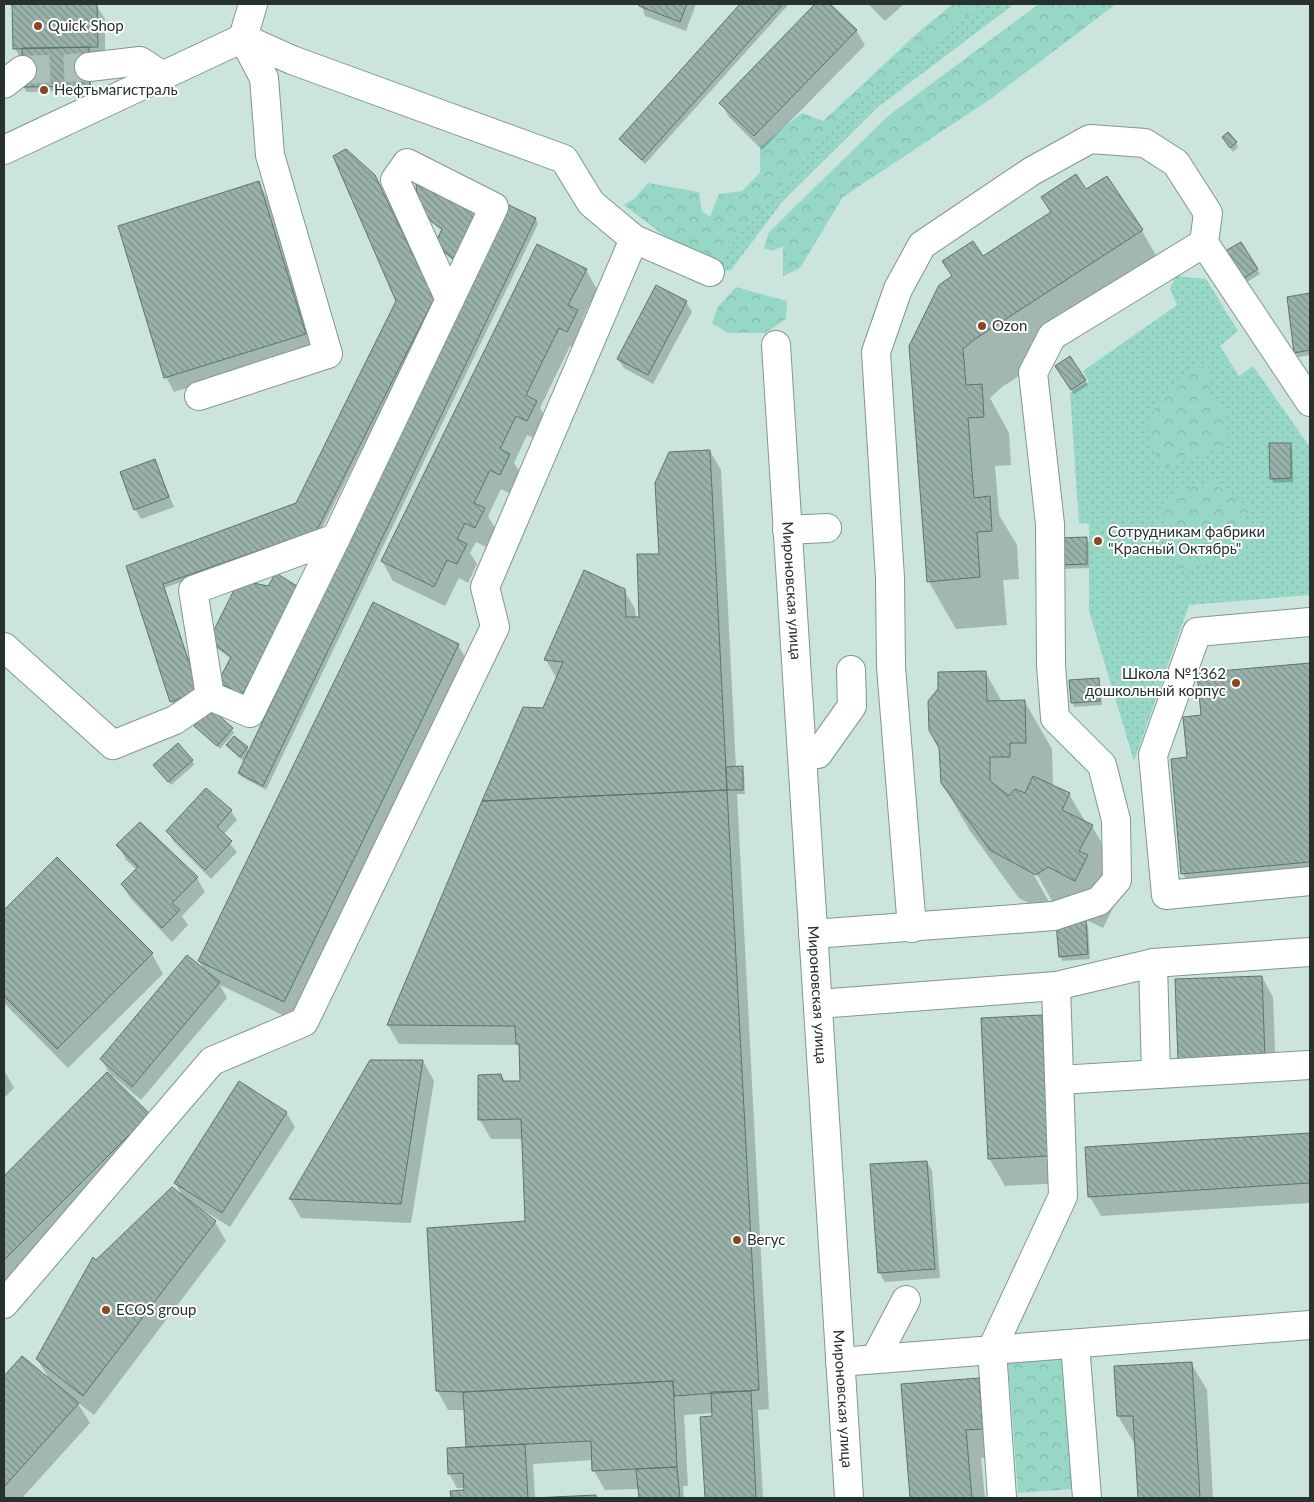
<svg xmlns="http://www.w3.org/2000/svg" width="1314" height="1502" font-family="Lato,sans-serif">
<defs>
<pattern id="grass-dots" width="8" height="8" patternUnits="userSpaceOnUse" patternTransform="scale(1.25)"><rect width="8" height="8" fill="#96d7c6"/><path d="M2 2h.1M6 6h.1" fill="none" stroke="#81b9aa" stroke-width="1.8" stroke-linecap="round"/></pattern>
<pattern id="forest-crowns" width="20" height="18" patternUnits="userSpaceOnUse" patternTransform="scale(1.25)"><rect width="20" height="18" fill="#96d7c6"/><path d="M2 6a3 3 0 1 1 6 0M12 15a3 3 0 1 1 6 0" fill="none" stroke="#81b9aa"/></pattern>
<pattern id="building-back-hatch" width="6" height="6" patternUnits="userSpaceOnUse" patternTransform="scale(1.25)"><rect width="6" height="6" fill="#99b2ab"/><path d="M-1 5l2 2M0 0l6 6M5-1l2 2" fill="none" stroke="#7d918c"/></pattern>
</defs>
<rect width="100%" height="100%" fill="#cbe5de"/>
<!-- grass -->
<path fill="url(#grass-dots)" d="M984 4H1014L878 107 782 202 731 270 722 272 715 262 854 103Z
M1176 276 1206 279 1238 331 1220 346 1239 376 1253 366 1310 447V595L1189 605 1134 761 1089 611V524L1079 523 1070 393 1089 381 1083 371 1177 305 1170 289Z"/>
<!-- forest -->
<path fill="url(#forest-crowns)" d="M952 4H984L854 103 715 262 678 246 624 205 634 199 648 183 699 192 702 211 710 217 719 194 742 191 760 173V147L802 113 823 121C853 94 882 66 911 39 924 26 939 17 952 4Z
M1039 4H1116L992 98 843 197 800 268 783 276V246L773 251 764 248 769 232 888 116Z
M736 287 787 301 786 319 765 333H728L712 323 718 307Z
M1194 366 1208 367 1210 396 1225 413 1229 445 1162 468 1146 432 1157 404Z
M1211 481 1248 507 1243 555 1178 570 1160 509 1170 495Z
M1063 1357 1073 1489 1018 1493 1008 1361Z"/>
<!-- shadow -->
<path fill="#0003" d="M13 4 96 5 105 19V61L91 62V90L26 92 24 87 23 64 15 48Z
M641 4H696L686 31 645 16Z
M742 4H789L645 164 620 140Z
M817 4H828L856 30 865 45 762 150 729 117 721 103Z
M868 4H904L885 21Z
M1224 138 1236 143 1238 147 1233 152Z
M377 181 435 304 319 534 164 588 200 696 173 706 127 567 297 504 398 301Z
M259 183 267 198 314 348 174 392 166 377Z
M1085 191 1142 231 1169 278 1002 387 990 398 1009 433 1011 465 995 466 999 515 1017 545 1019 579 1003 580 1007 625 956 629 929 582 910 347 983 258Z
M510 207 536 219 538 224 266 790 242 777 239 773 246 756 243 761 227 746 247 748 249 752Z
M424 210 480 216 461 266 439 249 443 231 436 226Z
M1240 243 1260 274 1247 282 1227 252Z
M586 270 597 289 582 320 588 330 578 350 570 346 540 408 547 421 538 440 527 435 514 463 521 474 511 494 501 489 488 516 495 528 486 547 476 542 470 553 477 564 468 583 459 578 445 606 393 581 382 561Z
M1310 295V355L1298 357 1296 352 1288 298Z
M686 302 692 312 653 384 624 368 618 359Z
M1070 357 1088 385 1074 394 1057 366Z
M1290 444 1292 449 1293 482 1274 483 1271 478Z
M710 451 721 470 736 768H742L744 772 745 794H737L769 1409 758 1410 763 1498H706L702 1418 713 1417V1413L684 1415 688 1486H683L684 1498H640L639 1489 605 1490 594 1471 593 1460 533 1464 535 1498H452L451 1492H465V1488H457L449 1473 467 1448 466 1410H448L437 1390 527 1222 523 1139H491L480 1120 501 1075 505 1082H521L520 1049 518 1045 399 1044 388 1025 524 708 544 709 557 679 546 660 624 590 635 609 636 618H640L660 555Z
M154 460 174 507 141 519 135 509Z
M1086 539 1089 543V568L1063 569 1060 565Z
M302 594 245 699 222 687 219 682 231 659 213 645Z
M458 645 469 664 295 1021 220 985 227 998 141 1100 113 1076 111 1078 149 1114 4 1290V1178L107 1074 112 1077 101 1059 205 971 199 961Z
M1310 664V882L1194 893 1183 874 1188 758 1203 716 1199 674Z
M986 673 1002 702H1025L1052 749 1053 786 1069 794 1086 823 1092 826 1119 873 1109 894 1115 904 1103 928 1076 915 1064 922 1034 869 1031 870 1060 921 1019 898 970 831 942 783Z
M1098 679 1100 684 1102 705 1074 707 1072 702Z
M196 726 232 729 234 733 220 749Z
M192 760 194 765 171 785 157 770Z
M206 789 231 811 237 820 223 835 237 852 211 879 173 841 168 831Z
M118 845 197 878 205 892 182 916 188 925 172 942 131 899 122 885 137 870 126 860Z
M57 859 152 954 163 974 68 1068 4 1003V912Z
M1085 921 1088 926 1090 959 1063 961 1060 956Z
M1262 977 1273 997 1276 1076 1179 1060Z
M1042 1016 1057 1044 1064 1183 1005 1186 989 1158Z
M371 1061H423L434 1081 411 1223 301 1218 290 1199Z
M4 1070 14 1088 4 1098Z
M286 1112 295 1127 230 1227 201 1209 200 1210 215 1222 226 1241 94 1415 77 1402 90 1423 22 1498H4V1378L22 1358 50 1380 37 1359 96 1262 183 1197 175 1183Z
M1310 1134V1203L1101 1216 1090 1197 1086 1148Z
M927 1162 932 1171 940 1278 885 1282 879 1272Z
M1191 1363 1207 1390 1213 1498H1139L1136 1443H1134L1118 1416Z
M978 1379 994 1407 998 1456 981 1458 985 1498H911L902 1385Z"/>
<!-- building -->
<path fill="url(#building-back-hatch)" stroke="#5d746e" d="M12 4H97L98 47 13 49Z
M639 4H687L680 22 639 6Z
M740 4H783L642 160 619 139Z
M815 4H830L857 30 754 136 719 103Z
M89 47 90 86 23 87 22 48Z
M1228 132 1237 142 1230 148 1222 137Z
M346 149 375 175 434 299 317 530 163 584 199 692 170 702 126 566 296 503 396 301 333 156Z
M1076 174 1086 189 1107 176 1143 230 975 339 963 349 966 385 982 384 984 417 968 418 974 498 990 496 992 531 977 532 980 577 927 582 909 346 939 285 952 276 942 261 973 241 983 256 1051 212 1041 197Z
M259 181 306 334 164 378 118 226Z
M416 184 481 215 458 263 435 244 442 229 432 222 423 210 417 198Z
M509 205 536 218 263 786 238 773Z
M1241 242 1258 269 1243 279 1225 251Z
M537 244 587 269 568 305 578 310 567 332 559 328 526 395 537 401 527 421 516 416 500 449 510 454 500 475 490 470 474 503 485 508 475 528 465 523 457 539 467 544 457 564 447 560 434 587 381 561Z
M656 285 687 301 648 375 617 359Z
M1310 293V350L1294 353 1287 297Z
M1070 356 1086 380 1071 390 1055 366Z
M1269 443H1291V478L1270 479Z
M710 450 727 790 482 801 523 707 543 708 563 662 544 660 584 570 625 589 626 617H639L637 554H659L655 483 669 452Z
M155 459 169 497 134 510 120 472Z
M1087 537V564L1059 565V538Z
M276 573 300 588 242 695 218 682 231 657 209 640 239 580 268 586Z
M373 602 459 644 284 1002 198 961Z
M1310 663V862L1181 874 1171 759 1187 757 1183 717 1201 715 1197 673Z
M986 671 987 701 1025 700 1026 743H1010V757H990V781L1009 796 1015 789 1025 793 1033 776 1070 793 1062 810 1093 825 1079 851 1088 855 1075 881 1048 867 1036 875 990 850 941 783 939 748 929 730 928 701 938 689V672Z
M1099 678 1100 701 1071 703 1069 680Z
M210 708 233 728 217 746 194 726Z
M234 736 248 747 240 757 226 745Z
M178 743 193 760 168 782 153 765Z
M743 766V790H727L726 767Z
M206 788 232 810 217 827 232 841 205 870 166 831Z
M727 790 759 1390 674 1396 673 1381 463 1392 436 1391 427 1228 525 1221 521 1119 478 1120V1075L501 1074 503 1081H520L519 1044H516L515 1026 387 1025 482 801Z
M140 822 198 877 172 903 180 910 162 928 121 884 138 867 116 845Z
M57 857 153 953 57 1049 4 996V910Z
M1086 920 1088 954 1059 957 1056 923Z
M187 955 220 982 132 1087 100 1059Z
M1262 976 1265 1057 1178 1060 1175 979Z
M1042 1015 1049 1156 988 1159 981 1018Z
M370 1060H423L401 1204 289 1199Z
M107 1072 150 1114 4 1260V1176Z
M239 1081 287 1112 222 1213 174 1183Z
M1310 1133V1183L1088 1197 1085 1147Z
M927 1161 935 1269 878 1273 870 1164Z
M172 1187 216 1221 83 1396 36 1359 93 1257 96 1260Z
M22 1356 79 1403 4 1487V1376Z
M1192 1362 1200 1498H1138L1133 1416H1117L1114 1366Z
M979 1378 983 1429 966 1430 972 1498H910L901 1384Z
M673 1381 677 1467 592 1471 591 1441 466 1447 463 1392Z
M751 1391 756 1498H705L700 1417 712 1416 711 1392Z
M525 1444 528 1498H451L450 1491 464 1490 463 1473 448 1474 447 1448Z
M677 1467 680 1498H639L636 1469Z
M596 1495V1498H532Z"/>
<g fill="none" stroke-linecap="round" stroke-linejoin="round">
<!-- minor-tunnel -->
<path stroke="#aac1bb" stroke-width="28" stroke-dasharray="28 14" stroke-linecap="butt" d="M22 70 89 67"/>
<!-- minor casing -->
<g stroke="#809791" stroke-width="30">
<g id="minor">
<path d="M243 38 292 60 564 159 591 203 634 239 710 272"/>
<path d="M89 67 140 61 163 76"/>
<path d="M4 84 22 70"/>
<path d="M4 150 243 38 253 4"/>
<path id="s1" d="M776 345 849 1498"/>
<path d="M199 396 328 354 270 155 264 78 243 38"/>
<path d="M787 530 827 528"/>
<path d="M1310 622 1197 632 1153 755 1166 895 1310 881"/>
<path d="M4 647 113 745 175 720 210 696 193 590 336 538 494 207 407 163 395 180 450 300"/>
<path d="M210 696 250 713 336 538"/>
<path d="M802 755 818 754 852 706 851 670"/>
<path d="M912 928 891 667 890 578 876 352 898 289 922 245 1032 171 1090 139 1145 143 1176 163 1208 213 1204 243 1310 402"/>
<path d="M813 934 1054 916 1099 901 1117 880 1116 820 1102 765 1055 718 1051 665 1050 524 1033 373 1052 336 1204 243"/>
<path d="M1056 986 1153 963"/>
<path d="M818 1004 1056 986 1063 1196 992 1349 1002 1498"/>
<path d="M1156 1074 1153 963 1310 952"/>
<path d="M1059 1080 1310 1065"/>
<path d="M4 1304 212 1061 304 1022 495 627 485 587 634 239"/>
<path d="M1075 1344 1087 1498"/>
<path d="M875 1359 906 1300"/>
<path d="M840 1362 1310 1325"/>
</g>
</g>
<!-- minor -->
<use href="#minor" stroke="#fff" stroke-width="28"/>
</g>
<!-- markers -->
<g fill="#8c481b" stroke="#fff" stroke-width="2">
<circle cx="38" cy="26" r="5"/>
<circle cx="44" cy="90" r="5"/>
<circle cx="982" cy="326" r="5"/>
<circle cx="1098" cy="541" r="5"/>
<circle cx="1236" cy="683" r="5"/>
<circle cx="737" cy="1240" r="5"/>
<circle cx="106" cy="1310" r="5"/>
</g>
<g text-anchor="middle" stroke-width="4" stroke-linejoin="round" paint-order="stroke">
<!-- poi labels -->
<g font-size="15" fill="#27312e" stroke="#fff" text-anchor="start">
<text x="48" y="31">Quick Shop</text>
<text x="54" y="95">Нефтьмагистраль</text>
<text x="992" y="331">Ozon</text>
<text x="1108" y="537">Сотрудникам фабрики<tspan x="1108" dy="17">"Красный Октябрь"</tspan></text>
<text x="1226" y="679" text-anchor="end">Школа №1362<tspan x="1226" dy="17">дошкольный корпус</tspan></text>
<text x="747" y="1245">Вегус</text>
<text x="116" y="1315">ECOS group</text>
</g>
<!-- street labels -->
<g font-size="15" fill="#27312e" stroke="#fff">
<text dy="5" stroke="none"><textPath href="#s1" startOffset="246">Мироновская улица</textPath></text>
<text dy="5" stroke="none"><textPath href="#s1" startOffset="651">Мироновская улица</textPath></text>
<text dy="5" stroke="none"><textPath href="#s1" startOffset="1056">Мироновская улица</textPath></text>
</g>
</g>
<!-- border -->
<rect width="1314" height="1502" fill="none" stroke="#27312e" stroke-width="10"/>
</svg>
